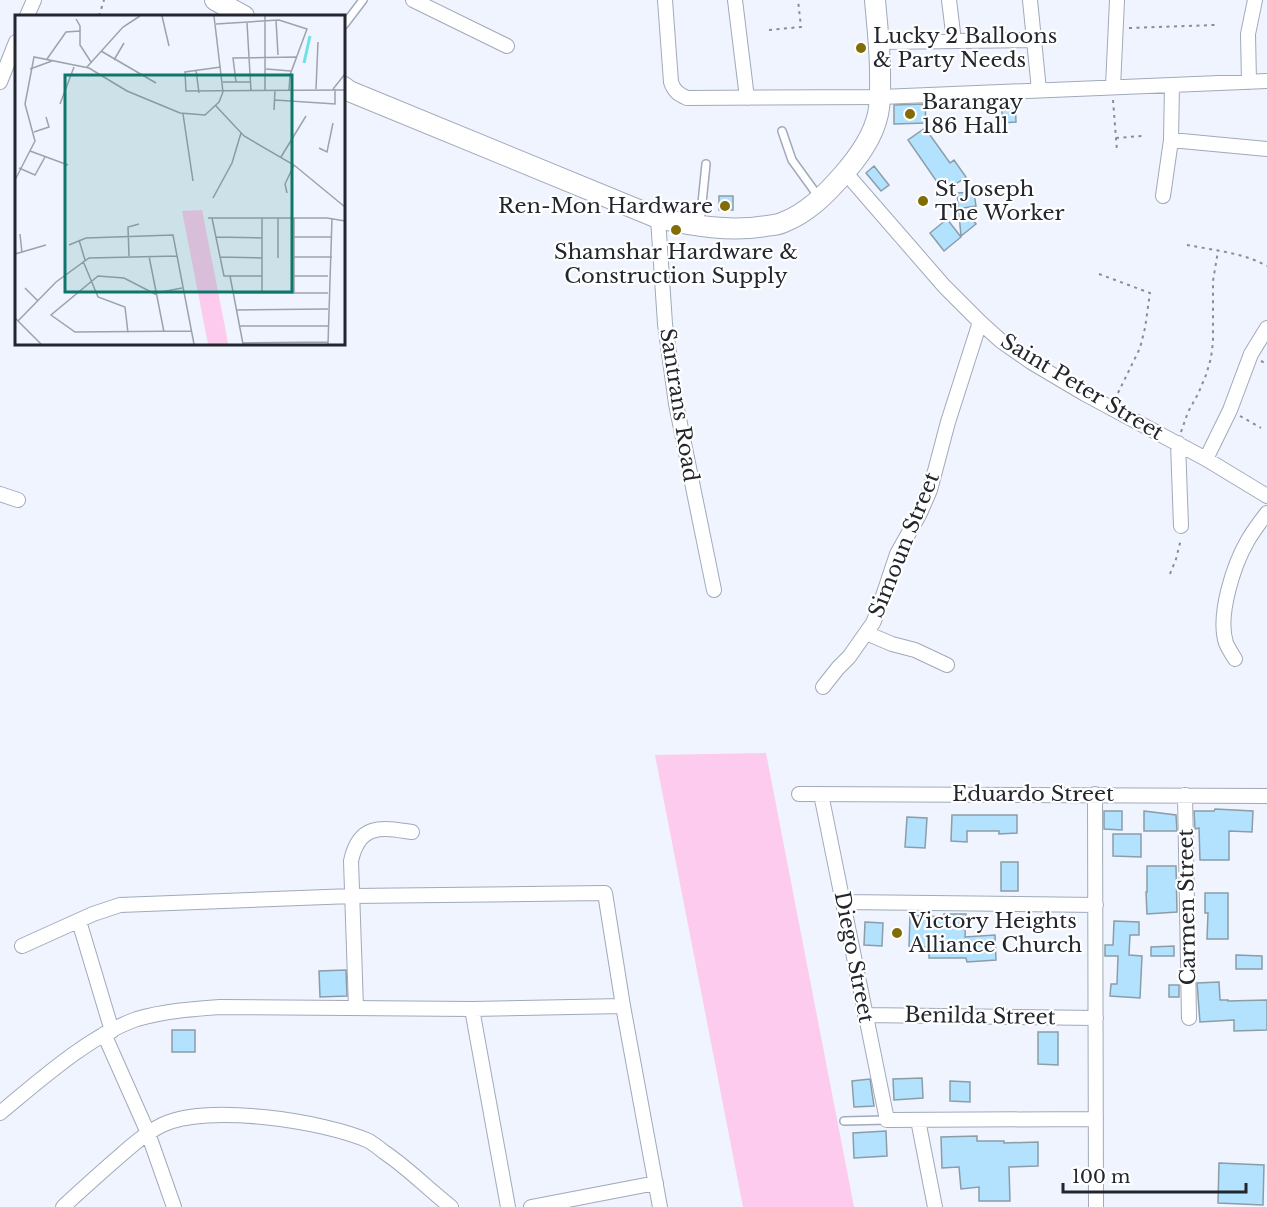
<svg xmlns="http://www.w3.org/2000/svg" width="1267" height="1207" font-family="'Libre Baskerville',serif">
<rect width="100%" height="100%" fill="#eff4ff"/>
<!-- green -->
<path fill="#fccbed" d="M766 753 854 1207H743L655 755Z"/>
<!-- building -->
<path fill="#b2e2fe" stroke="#8b9da8" stroke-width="1.5" d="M1015 100 1016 122 1002 123V101Z
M925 104 926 123 894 124V105Z
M925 128 950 163 954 160 966 177 944 192 908 140Z
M874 166 889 185 881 191 866 173Z
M974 192 976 206 963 208 976 224 961 236 957 193Z
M719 196H733V210H719Z
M947 219 961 237 944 251 930 233Z
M1215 809 1253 811 1252 832 1229 831V860H1200L1199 828 1195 829 1194 811H1214Z
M1104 811H1122V830L1104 829Z
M1144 811 1176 815 1177 831H1144Z
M952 815H1017V833L999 834V831H967V842L951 841Z
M907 817 927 818 925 848 905 847Z
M1113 834H1141V857L1113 856Z
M1001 862H1018V891H1001Z
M1147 866H1176L1177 912 1147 914 1146 892H1147Z
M1205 893H1228V939H1207L1208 913H1205Z
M944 914H966L965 937 995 935 996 960 967 962 966 958H929V947L909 946 910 915 944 917Z
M1114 921 1139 922V935H1130L1129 955 1142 956 1140 998 1110 996 1111 984H1117L1118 956H1105V945H1113Z
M865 922 883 923 882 946 864 945Z
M1174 946V956H1151V947Z
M1236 955 1262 956V969H1236Z
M346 970 347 996 320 997 319 971Z
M1219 982 1220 1000H1228V1001L1267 1000V1030L1234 1031V1020L1200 1022 1197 983Z
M1169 985H1179V997H1169Z
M172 1030H195V1052H172Z
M1038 1032H1058V1065L1038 1064Z
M922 1078 923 1098 894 1100 893 1079Z
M870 1079 874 1106 854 1107 852 1081Z
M950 1081 970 1082V1102L950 1101Z
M886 1131 887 1156 854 1158 853 1133Z
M977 1136V1141H1004V1143L1038 1142V1166L1009 1167 1010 1201H979V1187L961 1189 959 1167 942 1168 941 1137Z
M1219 1163 1264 1165 1263 1205 1218 1203Z"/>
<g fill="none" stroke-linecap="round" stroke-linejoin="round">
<!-- lane casing -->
<g stroke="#a1a9ba" stroke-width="10">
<path id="lane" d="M344 25 363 0
M782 131 792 160 818 196
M700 223 706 164
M844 1121 887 1120"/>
</g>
<!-- street casing -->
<g stroke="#a1a9ba" stroke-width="16">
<path id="street" d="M413 0 507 46
M665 0 671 82C674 91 678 94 687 98L881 97 1267 81
M735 0 747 98
M949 0 954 41
M1030 0 1039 90
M27 16 34 0
M879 42 1034 40
M0 82 16 42
M1249 82 1248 34 1255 0
M1113 87 1117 0
M1171 140 1267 149
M845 172 944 286 980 322 1001 341 1031 362 1085 394 1206 459 1267 496
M1163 196 1171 140 1172 85
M658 218 665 324 676 404 714 590
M1178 443 1181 526
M1206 459 1230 410 1251 354 1267 328
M0 494 18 500
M866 633 892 644 915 650 947 665
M1235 659C1232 654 1228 648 1226 643 1217 615 1234 564 1248 540 1254 530 1260 522 1267 513
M823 687 838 668 849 657 873 623 878 611 897 554 920 513 930 490 948 422 980 322
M799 794 1267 796
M821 794 887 1120 1096 1119
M1095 794 1096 1207
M1185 795 1189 1018
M844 902 1096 905
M79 921 112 1031
M22 946 93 914 120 905 352 896 605 893 623 1006 660 1207
M356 1008 351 861C359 824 380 827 412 832
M472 1009 508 1207
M865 1015 1096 1018
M104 1034 148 1133 174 1207
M0 1113C39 1081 90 1035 137 1019 164 1011 192 1009 220 1007L472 1009 623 1006
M918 1120 935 1207
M63 1207C80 1191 97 1176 114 1161 129 1148 144 1134 162 1125 207 1103 324 1121 369 1141 374 1144 379 1148 384 1152 408 1168 428 1189 451 1207
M531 1207 656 1183"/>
</g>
<!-- secondary casing -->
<g stroke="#a1a9ba" stroke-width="22">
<path id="secondary" d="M215 0 244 16
M344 87 349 91 658 218C694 226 730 232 766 226 772 225 779 225 784 222 807 213 825 195 841 177 857 159 873 138 878 114 881 100 880 87 880 73 880 48 877 24 875 0"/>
</g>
<!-- path -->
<path stroke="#888c95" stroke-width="2" stroke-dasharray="3 4.5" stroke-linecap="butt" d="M99 16 104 0
M1129 28 1215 25
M769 30 801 27 798 0
M1113 100 1117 151
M1116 138 1142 136
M1187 245C1213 250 1244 253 1267 266
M1099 274 1150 293 1145 328 1140 348 1116 397
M1261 361 1267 364
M1240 416 1261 428
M1181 432 1188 412 1198 394 1206 375 1211 358 1213 342V281L1218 251
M1170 574 1176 559 1181 539"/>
<!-- lane -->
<use href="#lane" stroke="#fff" stroke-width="7"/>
<!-- street -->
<use href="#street" stroke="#fff" stroke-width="14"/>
<!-- secondary -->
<use href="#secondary" stroke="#fff" stroke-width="20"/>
</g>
<!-- markers -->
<g fill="#826c06" stroke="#fff" stroke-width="2">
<circle cx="861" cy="48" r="6"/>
<circle cx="910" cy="114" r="6"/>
<circle cx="923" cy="201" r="6"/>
<circle cx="725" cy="206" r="6"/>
<circle cx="676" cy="230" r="6"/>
<circle cx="897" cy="933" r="6"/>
</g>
<g text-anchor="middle" stroke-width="4.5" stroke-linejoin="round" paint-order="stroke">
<!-- poi labels -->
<g font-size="21" fill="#23262d" stroke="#fff" text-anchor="start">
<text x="873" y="43">Lucky 2 Balloons<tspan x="873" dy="24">&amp; Party Needs</tspan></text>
<text x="922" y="109">Barangay<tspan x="922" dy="24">186 Hall</tspan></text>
<text x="935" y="196">St Joseph<tspan x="935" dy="24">The Worker</tspan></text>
<text x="713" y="213" text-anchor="end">Ren-Mon Hardware</text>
<text x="676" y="259" text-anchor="middle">Shamshar Hardware &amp;<tspan x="676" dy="24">Construction Supply</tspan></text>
<text x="909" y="928">Victory Heights<tspan x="909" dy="24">Alliance Church</tspan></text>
</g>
<!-- street labels -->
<g font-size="21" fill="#23262d" stroke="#fff">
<text transform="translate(1082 387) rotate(31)" y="7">Saint Peter Street</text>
<text transform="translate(679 405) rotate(81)" y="7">Santrans Road</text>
<text transform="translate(904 545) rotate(-68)" y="7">Simoun Street</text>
<text x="1033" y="801">Eduardo Street</text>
<text transform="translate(1187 907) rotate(-91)" y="7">Carmen Street</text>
<text transform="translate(854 957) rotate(79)" y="7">Diego Street</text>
<text transform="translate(980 1016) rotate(1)" y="7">Benilda Street</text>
</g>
</g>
<!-- overview -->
<g transform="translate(15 15)">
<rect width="330" height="330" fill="#eff4ff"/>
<path d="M187 195 210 312 213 329H193L167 196Z" fill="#fccbed"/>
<path fill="none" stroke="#6ee2e7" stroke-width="3" d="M289 48 295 21"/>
<path fill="none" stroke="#9da2ab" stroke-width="1.5" d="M147 1 154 31M61 4 65 11V30L76 47M261 5 263 40M232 8 236 76M201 9 264 5 292 14 275 60 274 75M86 36 141 68M32 44 51 17 65 16M99 45 109 28M72 52 108 12 125 1M206 52 170 57 171 76 330 75M15 54 37 46M251 54 276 56M181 55 184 78M208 67H235M221 67 218 43 281 42M301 74 303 27M318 74 330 59M250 76V1M260 85 320 89V74M45 89 59 52M201 91 229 121 279 150 330 192M259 95 260 75M168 99 178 166M19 117 34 112 31 102M304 133 312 137 318 108M15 136 53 150M266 142 291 101M4 153 20 160 30 142M0 165 20 126 10 89 19 42 74 53 112 76 165 98 190 100 204 87 208 77 199 1M272 178 270 169 279 150M198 183 217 148 226 118M193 203H312L330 206M197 203 209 261H247M247 203V278M263 203V243M279 203V278M5 219 7 238M201 222 247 223M279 222H317M64 225 70 245M54 230 71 223 158 220 179 329M0 239 31 230M114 241 113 212 124 209M134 241 149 317M205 242 247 243M279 242H317M68 246 83 282 110 292 113 318M215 261 228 329M279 261H313M10 273 23 286M141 278 167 273M218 278H313M142 280 109 263 83 261 36 300 60 317 176 316M221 295 313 294M0 303 26 329M3 306 41 267 74 243 162 241M224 311H313M228 328 313 327M313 329 317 203"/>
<path fill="#0f766e" fill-opacity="0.15" stroke="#0f766e" stroke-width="3" d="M50 60H277V277H50Z"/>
<rect width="330" height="330" fill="none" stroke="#23262d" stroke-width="3"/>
</g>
<!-- scale -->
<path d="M1063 1183v9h183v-9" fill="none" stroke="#23262d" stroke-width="3"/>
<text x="1072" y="1183" font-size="18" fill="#23262d" stroke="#ffffff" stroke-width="4.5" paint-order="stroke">100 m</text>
</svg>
